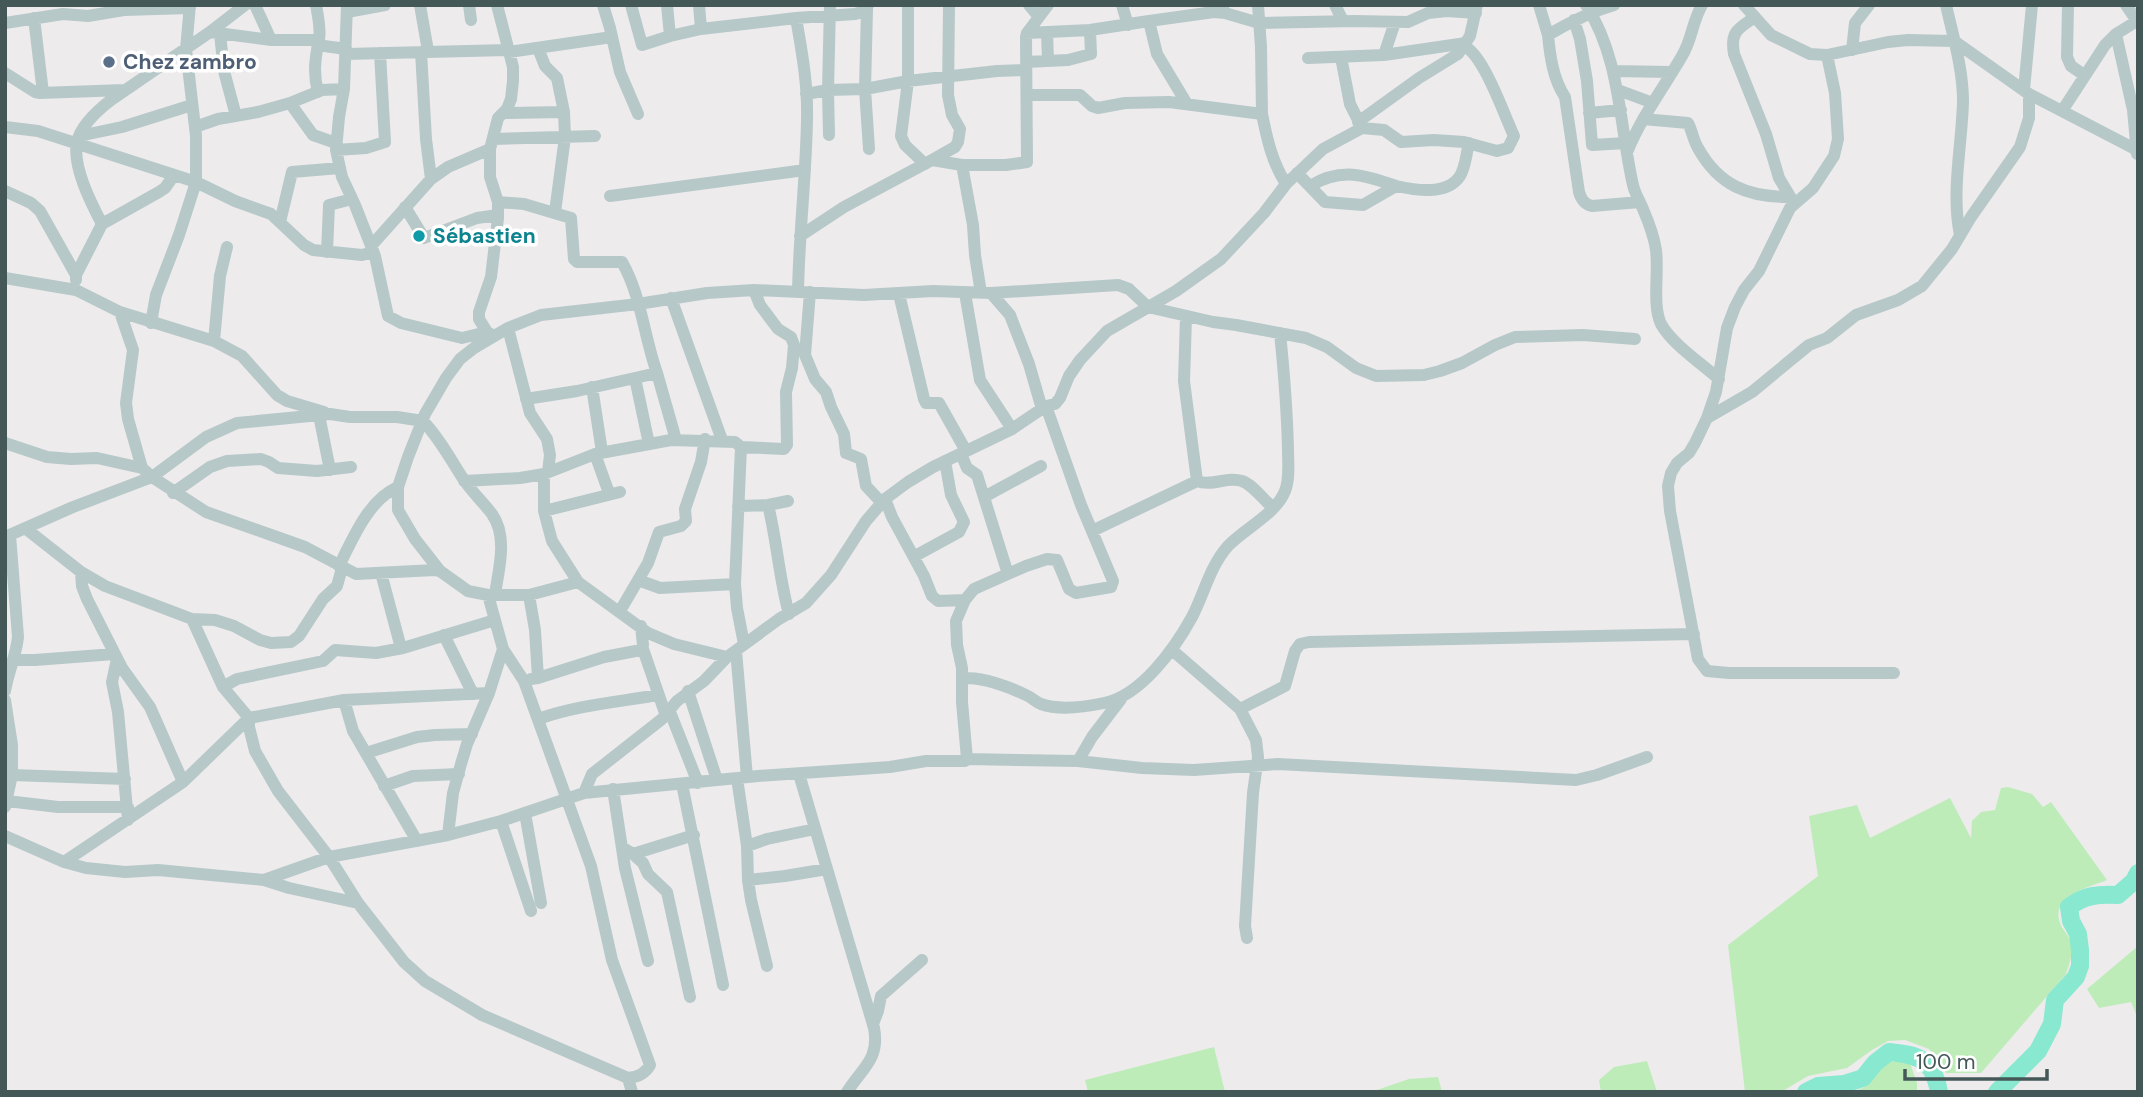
<svg xmlns="http://www.w3.org/2000/svg" width="2143" height="1097" font-family="'DM Sans',sans-serif">
<rect width="100%" height="100%" fill="#eeebed"/>
<!-- green -->
<path fill="#bdecb9" d="M2008 787 2032 794 2043 807 2051 802 2107 880C2089 887 2050 896 2060 923 2062 930 2069 935 2071 942 2074 952 2069 965 2066 974L1981 1073H1946L1929 1049 1905 1040 1888 1041 1872 1050 1847 1068 1808 1076 1781 1092H1745L1728 945 1818 876 1809 816 1857 805 1870 838 1950 798 1971 838 1972 821 1981 812 1995 810 2001 788Z
M2138 946V1019L2131 1002 2099 1008 2087 989Z
M1214 1047 1225 1092H1088L1085 1080Z
M1909 1060 1917 1083V1092H1854L1867 1086 1887 1062Z
M1647 1061 1657 1092H1601L1599 1080 1614 1067Z
M1438 1077 1442 1092H1371L1409 1079Z"/>
<g fill="none" stroke-linecap="round" stroke-linejoin="round">
<!-- river -->
<path stroke="#88e8d0" stroke-width="18" d="M1806 1092 1818 1086 1844 1084 1863 1078 1875 1063 1889 1052C1919 1055 1933 1059 1939 1092
M1997 1092 2038 1051 2052 1024 2055 1000 2076 977 2080 966V950L2078 934 2071 921 2069 907C2085 895 2098 894 2118 895L2134 881 2138 873"/>
<!-- minor -->
<path stroke="#b7c8c8" stroke-width="12" d="M255 5 271 40
M316 5C318 16 321 29 319 40 315 58 313 74 318 92
M347 5 344 89 339 117 336 150 342 177 355 205 375 256 388 316 401 323 462 338 487 332
M420 5 428 51
M469 5 471 20
M603 5 610 28 620 72 638 114
M631 5 642 45 670 36 701 29
M667 5 670 36
M699 5 701 29 796 18 855 14 865 11 868 5
M908 5V81L901 136 905 145 925 164
M1029 5 1039 17
M1122 5 1128 25
M1258 5 1261 47 1262 114
M1335 5 1343 21
M1539 5 1548 35
M1586 5C1621 59 1619 125 1633 185 1635 194 1640 201 1643 209 1649 223 1654 236 1656 250 1659 273 1652 305 1661 324 1672 344 1702 364 1719 379
M1614 5C1590 12 1570 22 1548 35 1550 56 1553 79 1565 97L1579 192C1581 199 1584 204 1592 206L1640 202
M1744 5 1771 35 1810 54 1827 55 1888 42 1908 40 1954 41 2029 94 2135 149
M1946 5C1953 36 1963 69 1963 101 1962 145 1951 192 1960 235
M2068 5 2067 57 2071 66 2084 75
M867 9 865 89 869 149
M347 12 385 5
M1225 13 1259 23 1354 21 1408 22 1428 13 1447 11 1476 13
M1755 17C1738 29 1730 31 1734 54L1766 134 1779 178 1794 203
M34 18 43 93
M796 18C802 52 808 85 807 120 806 177 799 234 798 292
M1574 20 1580 39 1587 81 1592 145 1626 143
M5 23 63 14 88 16 124 10 190 8
M210 32 271 40H319
M1047 32 1048 61
M1027 33 1090 30 1149 21
M220 34 224 71 236 116
M2116 34 2133 110 2137 154
M317 45 346 49
M538 48 545 66 557 78 564 112 565 137 555 212
M1852 50 1855 23 1869 5
M421 52 426 139 431 179
M509 52 612 37
M346 54 508 50
M1384 55 1395 22
M1341 57 1350 104 1362 128
M1308 58 1384 55 1466 43
M1026 62 1068 60 1091 54 1090 30
M1613 71 1671 72
M5 73 35 92 40 93 124 90
M1618 90 1653 103
M2024 90 2032 5
M806 94 828 90 865 89 908 81 997 71 1026 70
M290 103 313 135 336 143
M1187 104 1157 54 1149 21 1214 12 1225 13 1222 6
M2062 111 2105 45 2116 34 2137 21 2126 5
M503 113 564 112
M1589 113 1621 110
M1643 119 1688 123C1692 130 1693 140 1698 148 1719 186 1748 197 1790 197
M1358 122 1419 78 1458 54 1470 36 1477 5
M5 127 38 131 196 182 235 201 271 214 304 245 313 250 362 255 373 252
M195 127 218 119 258 112 290 103 322 90 344 89
M829 135 828 90 830 5
M79 136 122 127 192 105
M493 139 595 136
M336 150 366 148 385 142 380 53
M1628 150C1642 116 1664 87 1682 56 1692 40 1692 22 1702 5
M932 160 962 165 973 225 975 255 981 293
M962 165H1006L1027 162 1026 37 1027 33 1048 5
M1297 173 1325 202 1363 205 1396 186C1415 190 1447 196 1460 176 1466 166 1466 154 1469 143
M1286 184 1323 149 1362 128 1384 130 1401 142 1434 140 1464 142 1497 151 1508 148 1514 136C1504 115 1484 55 1464 46
M1310 186C1341 167 1365 175 1396 186
M5 191 31 203 40 211 76 275V280
M610 196 805 170
M498 202 524 204 571 218 574 259 577 262H622C641 295 644 336 657 373L577 391 526 399
M405 207 424 238 477 218 498 215
M280 222 292 172 340 168
M102 224C91 203 72 166 77 142 81 125 98 110 111 100L210 32 245 5
M800 236 844 207 932 160 955 147 958 142 960 129 952 115 948 95 949 5
M371 246 431 179 448 167 490 149
M327 252 329 205 352 199
M76 275 102 224 159 192 165 188 174 175
M5 278 76 290 120 312 214 341 242 356 277 395 287 401 324 412
M810 292 805 355 815 379 826 392 831 407 844 434 846 453 861 459 866 486 881 502
M965 293 980 380 1012 429
M991 293 1010 315 1029 364 1042 409
M899 294 924 399 926 403H939L966 451
M671 298 722 440
M120 312 133 350 126 403 128 419 142 468 152 477 206 512 305 547 356 574 435 570 440 571 468 591 488 595H529L578 582 648 633 674 644 727 657
M1186 317 1184 381 1197 481C1212 487 1227 476 1242 481 1253 485 1263 499 1272 507
M151 323 156 295 179 235 196 182V136L186 49 190 5
M508 328 530 413 547 439 550 455 548 472
M492 335 487 332 479 319V312L491 277 498 218V202L490 177V149L498 118 507 109 511 99 513 81V67L497 5
M214 341 220 276 227 247
M657 373 676 440
M635 378 649 444
M592 387 602 452
M319 415 330 470
M1707 418 1716 392 1727 328 1735 307 1744 290 1759 271 1790 208 1813 188 1834 156 1838 139 1835 93 1827 55
M5 443 47 457 71 459 97 458 142 468
M741 447 784 449 787 445 786 392 792 368 794 345 791 337 778 329 760 305 754 290
M595 454 609 493
M961 454 967 468 977 475 1008 574
M544 474V511L552 541 578 582
M464 481 520 478 544 474 595 454 671 440 735 442 741 447 735 584 737 608 744 644
M173 493 210 467 227 461 261 459 269 462 278 468 317 471 351 467
M984 497 1041 466
M885 499 892 517 924 576 932 596 938 601 965 600
M768 505C777 541 779 578 789 614
M738 506 768 505 788 501
M544 511 620 492
M25 528 81 572 105 586 192 619 223 687 249 718V727L255 751 278 791 329 857 358 903 404 962 425 981 482 1015 628 1078C638 1077 645 1074 650 1065L612 960 591 866 524 681 503 649 488 595
M1092 531 1197 481
M5 537 73 507 152 477 206 437 237 423 330 414 350 417H397L423 421C441 440 450 459 464 480 472 492 483 502 492 514 508 537 499 568 495 594
M915 556 959 532 964 522 951 495 945 461
M339 566C353 538 369 499 398 487
M440 571 415 539 398 510V487L408 457 425 414 446 378 460 359 474 348 508 328 541 315 638 304 707 293 754 290 864 295 933 291 991 293 1118 285 1129 289 1148 307 1213 322 1236 325 1306 338 1327 347 1356 368 1376 376 1424 375 1440 371 1462 363 1495 345 1515 337 1583 335 1635 339
M81 572 82 586 87 599 122 668 150 707 183 782
M381 573 401 648
M638 580 660 588 735 584
M529 595 535 630 538 678 531 679
M620 611 648 563 659 532 681 526 686 521 685 509 701 462 705 439
M192 619 215 620 234 626 260 640 271 643 291 642 299 636 323 599 337 586 342 568
M444 635 473 694
M643 649 666 716
M1172 650 1240 709 1256 740 1258 757 1253 793 1245 926 1247 938
M736 651 747 777
M117 659 112 682 118 712 128 820
M13 660H35L114 654
M1894 673H1729L1707 671 1698 659 1670 511 1668 486 1671 473 1677 463 1689 453 1695 443 1707 418 1752 392 1809 345 1827 338 1856 315 1898 300 1922 286 1952 249 1971 217 2020 147 2029 118V94
M538 678 604 657 641 650 643 645 641 626
M962 679C979 675 1012 688 1028 696 1032 698 1036 702 1041 704 1060 711 1085 707 1104 703 1141 696 1175 648 1192 617 1204 594 1210 566 1228 546 1244 529 1276 514 1285 491 1290 479 1288 462 1288 449 1287 410 1284 372 1280 333
M223 687 237 679 323 661 335 650 376 653 403 648 495 620
M5 691C8 673 16 656 18 637L10 535
M688 691 717 780
M5 700 12 745V775L5 807
M344 700 353 731 417 841
M1240 709 1285 686 1295 651 1300 644 1309 642 1694 634
M670 712 698 783
M538 719C577 705 618 702 658 695
M366 753 417 737 435 735 472 734
M967 759 1078 761 1142 768 1194 770 1278 764 1576 780 1597 775 1647 757
M1078 761 1092 737 1121 699
M799 774 874 1028C880 1059 862 1068 847 1092
M12 775 125 779
M737 778 747 846 748 880 751 900 767 966
M682 784 723 985
M384 786 413 776 459 774
M613 789 625 868 648 961
M584 793 592 774 662 719 677 701 704 681 727 657 779 619 806 603 831 575 866 521 885 499 908 482 933 467 1012 429 1046 406 1055 404 1060 398 1069 376 1080 360 1107 331 1176 291 1221 259 1264 213 1286 184C1272 162 1267 139 1262 114L1169 102 1125 103 1098 108 1092 106 1080 95H1027
M7 801 58 807H128
M525 813 541 903
M501 821 531 911
M448 835 453 793 461 764 467 744 489 693 503 649
M5 836 64 862 86 868 125 872 158 870 264 880 289 888 358 903
M747 846 767 839 815 829
M623 848 633 854 643 863 648 874 667 892 690 997
M633 854 694 835
M64 862 183 782 249 718 344 700 489 693
M264 880 329 857 448 835 501 821 584 793 758 776 890 767 926 761H965L967 759 962 702V668L957 645 956 621 965 600 974 589 1026 566 1047 559 1057 560 1069 589 1076 593 1111 587 1113 581 1081 505 1046 406
M748 880 785 876 827 869
M873 1024 878 1011 881 996 922 960
M628 1078 632 1092"/>
</g>
<!-- markers -->
<circle fill="#5c6f8a" stroke="#fff" stroke-width="2.5" cx="109" cy="62" r="7"/>
<circle fill="#0f9aa8" stroke="#fff" stroke-width="2.5" cx="419" cy="236" r="7"/>
<g text-anchor="middle" stroke-width="7" stroke-linejoin="round" paint-order="stroke">
<!-- service labels -->
<g font-size="21" font-weight="bold" fill="#4e5e75" stroke="#fff" text-anchor="start">
<text x="123" y="69">Chez zambro</text>
</g>
<!-- culture labels -->
<g font-size="21" font-weight="bold" fill="#0d838f" stroke="#fff" text-anchor="start">
<text x="433" y="243">Sébastien</text>
</g>
</g>
<!-- border -->
<rect width="2143" height="1097" fill="none" stroke="#455858" stroke-width="14"/>
<!-- scale -->
<path d="M1905 1069v10h142v-10" fill="none" stroke="#455858" stroke-width="3.5"/>
<text x="1916" y="1069" font-size="21" fill="#455858" stroke="#ffffff" stroke-width="5" paint-order="stroke">100 m</text>
</svg>
